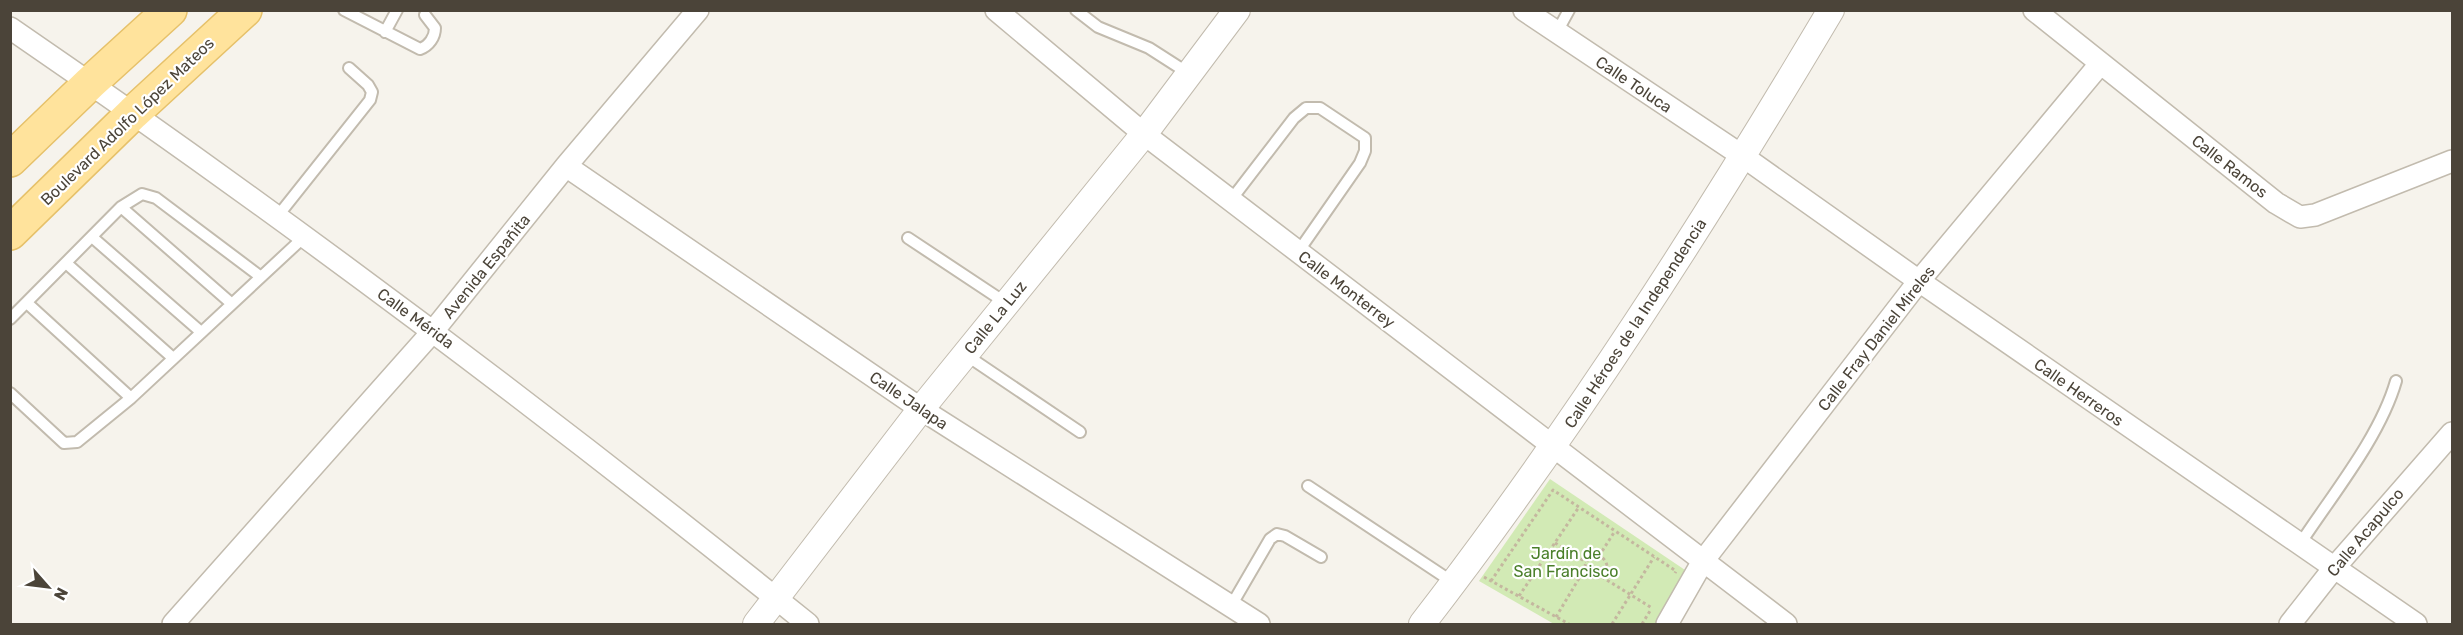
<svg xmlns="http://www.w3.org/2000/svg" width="2463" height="635" font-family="Rubik,sans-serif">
<rect width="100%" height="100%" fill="#f6f3ec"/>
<!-- green -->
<path fill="#d2eab5" d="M1550 479 1688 572 1657 624H1554L1479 581Z"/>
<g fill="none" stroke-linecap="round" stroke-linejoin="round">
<!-- service casing -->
<g stroke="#c2bbae" stroke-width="14">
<path id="service" d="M344 10 420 49C429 46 435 37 435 28L425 15
M1076 10 1098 27 1149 48 1188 73
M385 32 397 10
M1557 32 1569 10
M1231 200 1294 118 1306 108H1320L1365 138V151L1360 163 1298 252
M121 207 232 304
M277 217 370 100 372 92 368 85 349 68
M92 237 201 332
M908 238 1006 303
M66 263 173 358
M27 303 131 398
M10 319 121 207 142 194 156 198 261 277
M966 355 1080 432
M10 393 64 443 77 442 131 398 304 237
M1308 486 1454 583
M2300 544C2332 495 2380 437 2396 381
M1231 606 1270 539 1277 534 1285 536 1321 557"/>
</g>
<!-- minor casing -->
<g stroke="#c2bbae" stroke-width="24">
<path id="minor" d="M996 10 1144 134 1786 624
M1524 10 1744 157 1919 281 2416 624
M2034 10 2276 203 2300 217 2315 215 2452 161
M10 28C284 216 550 416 808 624
M566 166 921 409 1259 624
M173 624 434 330 566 166 698 10
M1667 624 1703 561 1919 281 2100 64
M2290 624 2334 568 2452 433"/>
</g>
<!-- tertiary casing -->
<g stroke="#c2bbae" stroke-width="28">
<path id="tertiary" d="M756 624 921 409 1144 134 1237 10
M1422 624C1572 430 1705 222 1831 10"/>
</g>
<!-- primary casing -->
<g stroke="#e6c16a" stroke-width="36">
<path id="primary" d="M10 160 90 83 170 10
M10 233 133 113 245 10"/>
</g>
<!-- path -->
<path stroke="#c4b79f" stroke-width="3" stroke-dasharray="3 3" stroke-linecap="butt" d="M1555 543 1586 562
M1585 567a11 11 0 1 1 22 0a11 11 0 1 1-22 0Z
M1599 556 1615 531
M1484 577 1569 624
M1602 577 1652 608
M1491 581 1553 490 1676 571 1675 573
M1519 596 1579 507
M1556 617 1584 570
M1612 624 1654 557
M1642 624 1650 611"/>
<!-- service -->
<use href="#service" stroke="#fff" stroke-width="10"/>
<!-- minor -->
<use href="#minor" stroke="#fff" stroke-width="21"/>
<!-- tertiary -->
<use href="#tertiary" stroke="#fff" stroke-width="26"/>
<!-- primary -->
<use href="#primary" stroke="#ffe39c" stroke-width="33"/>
</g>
<g text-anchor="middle" stroke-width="4.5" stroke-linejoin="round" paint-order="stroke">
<!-- street labels -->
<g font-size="16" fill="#4b4439" stroke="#fff">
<text transform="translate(1634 84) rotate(34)" y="6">Calle Toluca</text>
<text transform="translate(127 121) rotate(-44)" y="6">Boulevard Adolfo López Mateos</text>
<text transform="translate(2230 166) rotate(38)" y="6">Calle Ramos</text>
<text transform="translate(486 266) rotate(-51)" y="6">Avenida Españita</text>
<text transform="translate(1347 289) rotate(37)" y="6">Calle Monterrey</text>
<text transform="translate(995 317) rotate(-51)" y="6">Calle La Luz</text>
<text transform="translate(416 318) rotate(36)" y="6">Calle Mérida</text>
<text transform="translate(1635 323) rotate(-57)" y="6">Calle Héroes de la Independencia</text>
<text transform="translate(1876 338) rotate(-52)" y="6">Calle Fray Daniel Mireles</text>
<text transform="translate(2079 392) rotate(35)" y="6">Calle Herreros</text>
<text transform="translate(909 400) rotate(34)" y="6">Calle Jalapa</text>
<text transform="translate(2365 532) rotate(-50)" y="6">Calle Acapulco</text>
</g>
<!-- park labels -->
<g font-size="16" fill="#4a7f2a" stroke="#fff">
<text x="1566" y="559">Jardín de<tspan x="1566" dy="18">San Francisco</tspan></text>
</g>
</g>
<!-- border -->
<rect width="2463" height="635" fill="none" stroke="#4b4439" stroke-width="24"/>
<!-- north arrow -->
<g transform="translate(48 587) rotate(118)" stroke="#ffffff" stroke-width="4.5" paint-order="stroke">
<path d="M0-4.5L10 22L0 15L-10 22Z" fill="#4b4439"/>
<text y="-9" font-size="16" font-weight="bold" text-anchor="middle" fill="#4b4439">N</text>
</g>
</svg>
